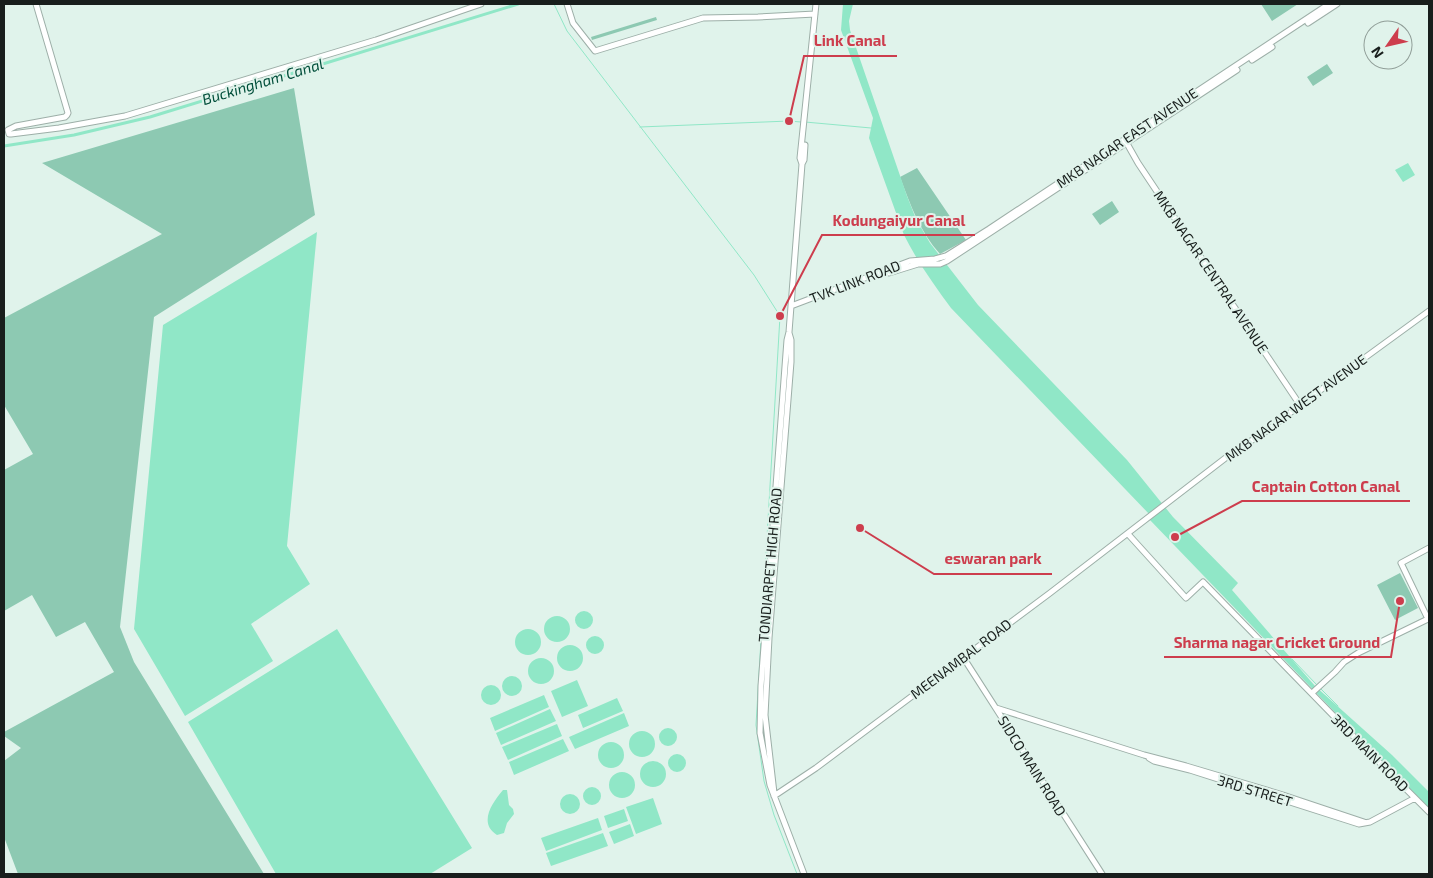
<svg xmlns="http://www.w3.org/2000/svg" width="1433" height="878" font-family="'Exo 2',sans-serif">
<rect width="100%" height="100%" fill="#e0f3eb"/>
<!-- green -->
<path fill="#8dc9b2" d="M1261 4H1298L1272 21Z
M656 17 657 20 592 40 591 37Z
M1327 64 1333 73 1313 86 1307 77Z
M294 88 315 215 154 317 120 627 134 662 264 874H18L4 837V761L21 748 4 736V732L114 672 85 622 56 637 32 595 4 611V470L33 454 4 405V318L162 234 42 163Z
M917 168 966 240 940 254C920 232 910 204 900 177Z
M1112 201 1119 212 1100 225 1092 214Z
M1400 573 1418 608 1395 620 1377 585Z"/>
<!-- water -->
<path fill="#90e7c7" d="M843 4H853L849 21 850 30 907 196 916 219 930 243 978 305 1127 460 1173 517 1238 583 1232 590 1315 686 1392 755 1429 792V810L1149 519 1151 516 951 308C934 285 917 261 904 235L869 138 873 118 841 30Z
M1408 163 1415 175 1403 182 1395 170Z
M317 232 287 546 310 584 251 624 273 661 185 716 134 629 163 325Z
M575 620a9 9 0 1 1 18 0a9 9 0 1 1-18 0Z
M544 629a13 13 0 1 1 26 0a13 13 0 1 1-26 0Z
M337 629 472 848 430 874H276L188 722Z
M515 642a13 13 0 1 1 26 0a13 13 0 1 1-26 0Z
M586 645a9 9 0 1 1 18 0a9 9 0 1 1-18 0Z
M557 658a13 13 0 1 1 26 0a13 13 0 1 1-26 0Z
M528 671a13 13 0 1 1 26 0a13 13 0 1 1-26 0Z
M502 686a10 10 0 1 1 20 0a10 10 0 1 1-20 0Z
M577 680 588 706 562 717 551 691Z
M481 695a10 10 0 1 1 20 0a10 10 0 1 1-20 0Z
M544 695 549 707 495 731 490 718Z
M617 698 623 711 583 728 578 715Z
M550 709 556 721 501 745 496 733Z
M624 713 629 726 575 749 569 737Z
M557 724 562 736 508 760 502 747Z
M659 737a9 9 0 1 1 18 0a9 9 0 1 1-18 0Z
M629 744a13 13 0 1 1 26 0a13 13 0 1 1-26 0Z
M563 739 569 751 514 775 509 762Z
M598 755a13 13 0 1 1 26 0a13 13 0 1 1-26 0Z
M668 763a9 9 0 1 1 18 0a9 9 0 1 1-18 0Z
M640 774a13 13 0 1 1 26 0a13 13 0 1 1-26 0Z
M609 785a13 13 0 1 1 26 0a13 13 0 1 1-26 0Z
M583 796a9 9 0 1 1 18 0a9 9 0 1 1-18 0Z
M503 790H507L509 805 513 809 514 814 507 823 504 833 497 835C478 823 492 803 503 790Z
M560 804a10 10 0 1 1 20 0a10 10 0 1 1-20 0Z
M653 798 662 824 636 834 626 807Z
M624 809 628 821 608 828 604 816Z
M598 818 602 830 546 851 541 838Z
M630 824 634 836 614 844 609 832Z
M603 833 608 846 551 866 546 853Z"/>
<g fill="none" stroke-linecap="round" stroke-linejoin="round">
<!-- stream -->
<path stroke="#90e7c7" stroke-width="1" d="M554 4 567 31 754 275 780 316 756 725 764 781 774 815 797 874
M805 122 871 128
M640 127 789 121 801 122
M1292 659 1317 685
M1320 688 1338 706"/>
<!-- canal -->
<path stroke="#90e7c7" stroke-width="3" d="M4 146 74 135 150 117 518 4"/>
<!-- secondary casing -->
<g stroke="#9dafa8" stroke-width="7">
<path id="secondary" d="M36 4 68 113 67 115 65 117 16 126 8 130 9 134H11L59 128 125 116 376 40 481 4
M567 4 573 23 595 51 703 18 758 17 815 14
M1308 23 1337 4
M1252 60 1272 47
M1125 140 1138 163 1188 238 1300 405
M802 164 804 160 805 145
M889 273 918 264H940L947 261 1237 70
M791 306 910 261 935 259 946 256 989 229 1329 4
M1128 534 1186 598 1203 582 1358 741 1429 812
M963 657 1102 874
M1312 693 1335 672 1344 662 1358 653 1428 619 1401 563 1429 548
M996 708 1144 755 1186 766 1283 795 1364 822
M1149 758 1154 761 1190 770 1359 824 1370 822 1415 798
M774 793 765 715 769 638 791 362V340L789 333
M774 796 816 768 1050 593 1232 453 1268 430 1300 405 1429 311
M804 874 770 785 760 733 761 686 787 340 789 332 802 164 800 158 816 4"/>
</g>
<!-- secondary -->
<use href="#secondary" stroke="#fff" stroke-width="5"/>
</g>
<g text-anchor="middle" stroke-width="4" stroke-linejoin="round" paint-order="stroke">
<!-- street labels -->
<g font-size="14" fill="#181e1c" stroke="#e0f3eb">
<text transform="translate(1127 138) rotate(-34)" y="5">MKB NAGAR EAST AVENUE</text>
<text transform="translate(1211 272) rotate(56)" y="5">MKB NAGAR CENTRAL AVENUE</text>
<text transform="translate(855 282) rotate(-21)" y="5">TVK LINK ROAD</text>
<text transform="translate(1296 408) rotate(-36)" y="5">MKB NAGAR WEST AVENUE</text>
<text transform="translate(770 565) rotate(-85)" y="5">TONDIARPET HIGH ROAD</text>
<text transform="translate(961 659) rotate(-37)" y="5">MEENAMBAL ROAD</text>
<text transform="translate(1370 753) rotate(45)" y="5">3RD MAIN ROAD</text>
<text transform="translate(1032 766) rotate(58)" y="5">SIDCO MAIN ROAD</text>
<text transform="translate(1255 791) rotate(17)" y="5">3RD STREET</text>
</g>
<!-- water labels -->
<g font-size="15" font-style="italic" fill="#004e3a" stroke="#e0f3eb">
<text transform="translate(263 82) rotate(-17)" y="5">Buckingham Canal</text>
</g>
</g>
<!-- callouts -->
<path fill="none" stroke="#cd3d4d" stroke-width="2" d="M789 121L804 56H897M780 316L822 235H975M1175 537L1242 501H1410M860 528L934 574H1052M1400 601L1391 657H1164"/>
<g fill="#cd3d4d" stroke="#e0f3eb" stroke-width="2">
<circle cx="789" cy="121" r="5"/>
<circle cx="780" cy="316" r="5"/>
<circle cx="1175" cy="537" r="5"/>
<circle cx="860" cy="528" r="5"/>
<circle cx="1400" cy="601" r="5"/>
</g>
<g font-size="15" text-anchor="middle" font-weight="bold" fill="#cd3d4d" stroke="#e0f3eb" stroke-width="4" stroke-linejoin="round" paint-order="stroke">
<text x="850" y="46">Link Canal</text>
<text x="899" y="226">Kodungaiyur Canal</text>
<text x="1326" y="492">Captain Cotton Canal</text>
<text x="993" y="564">eswaran park</text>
<text x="1277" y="648">Sharma nagar Cricket Ground</text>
</g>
<!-- border -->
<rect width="1433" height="878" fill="none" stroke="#181e1c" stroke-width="10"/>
<!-- north arrow -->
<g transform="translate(1388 45) rotate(236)"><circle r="24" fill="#e0f3eb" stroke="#909e98"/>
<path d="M0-4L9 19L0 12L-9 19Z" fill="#cd3d4d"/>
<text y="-8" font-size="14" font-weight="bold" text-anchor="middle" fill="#181e1c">N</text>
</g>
</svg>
